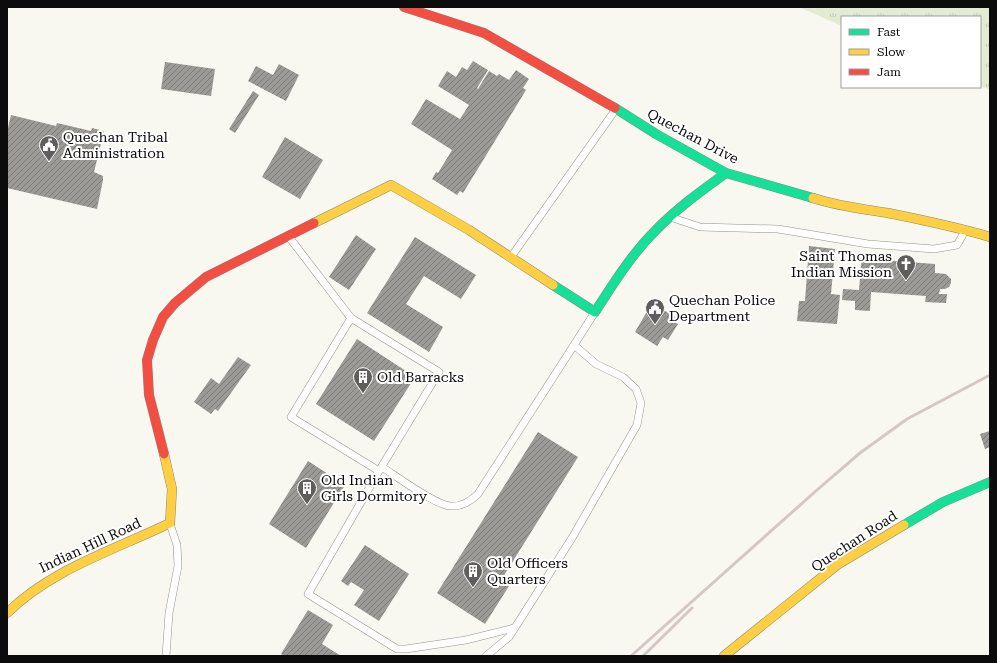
<svg xmlns="http://www.w3.org/2000/svg" width="997" height="663" font-family="'Roboto Serif',serif">
<defs>
<pattern id="grass-tufts" width="24" height="20" patternUnits="userSpaceOnUse"><rect width="24" height="20" fill="#e3ebd3"/><path d="M3 7l-1-3M5 7V3M7 7l1-3M15 17l-1-3M17 17v-4M19 17l1-3" fill="none" stroke="#c2c8b4"/></pattern>
<pattern id="building-hatch" width="6" height="6" patternUnits="userSpaceOnUse"><rect width="6" height="6" fill="#9c9a96"/><path d="M-1 1l2-2M0 6l6-6M5 7l2-2" fill="none" stroke="#7e7c79"/></pattern>
</defs>
<rect width="100%" height="100%" fill="#f8f7f0"/>
<!-- grass -->
<path fill="url(#grass-tufts)" d="M799 7H990V90L980 86V17H842V26Z"/>
<!-- building -->
<path fill="url(#building-hatch)" d="M473 61 488 70 477 88 478 89 489 71 497 76 499 74 509 80 516 70 529 79 523 88 526 90 463 193 460 191 457 195 432 179 436 172 438 173 452 150 411 124 426 99 460 119 469 105 438 86 447 71 456 77 462 67 467 70Z
M165 62 215 69 211 96 161 89Z
M279 64 299 75 286 101 248 81 256 66 273 75Z
M253 91 259 95 235 133 229 129Z
M11 115 56 126 57 123 91 131 92 128 104 131 94 172 103 176V180L97 209 7 188V132Z
M285 137 323 160 300 199 262 177Z
M356 235 376 249 349 290 329 277Z
M415 237 476 275 461 299 424 276 406 304 443 327 429 352 367 313Z
M809 246 835 249 831 294 840 295 837 324 797 321 799 301H805Z
M862 254 883 256V260L935 264V273L946 274 951 279V283L949 287 945 289H940L939 294H947L946 303 925 302 926 296 871 292 870 311 855 310V301L842 300 843 289 859 290Z
M652 303 675 317 673 321 678 324 668 340 663 337 657 346 635 332Z
M357 339 415 377 374 441 316 404Z
M238 357 251 365 218 411 215 409 211 414 194 402 211 378 219 384Z
M990 431V447L985 449 980 434Z
M538 432 578 457 503 577 476 561 511 583 485 624 437 593Z
M308 461 345 485 306 548 269 524Z
M365 545 409 574 379 621 354 605 364 590 351 582 348 586 341 581Z
M308 610 333 625 322 644 341 656H284L281 654Z"/>
<g fill="none" stroke-linecap="round" stroke-linejoin="round">
<!-- lane casing -->
<g stroke="#92928f" stroke-width="8">
<path id="lane" d="M673 218 700 227 778 229 868 244 934 249 957 245 965 231
M289 237 351 318
M511 257 616 109
M351 318 439 372 379 471 291 417Z
M382 467C396 476 435 505 450 506 461 507 471 501 478 494L574 345
M379 471 308 594 397 649H406L466 640 514 628
M166 656 169 613 178 566 177 545 170 524
M486 656 509 637 572 538 637 425 641 403 636 389 623 377 596 364 574 345 595 312"/>
</g>
<!-- fast casing -->
<g stroke="#898885" stroke-width="10">
<path id="fast" d="M615 108 656 134 726 173 813 198
M553 285 595 312C613 284 631 255 655 231 676 209 701 191 726 173
M904 525 943 502 990 482"/>
</g>
<!-- slow casing -->
<g stroke="#898885" stroke-width="10">
<path id="slow" d="M813 198C837 206 863 209 888 213 922 220 957 227 990 237
M314 223 391 185 469 230 553 285
M7 613C52 569 114 550 170 523L172 489 164 454
M724 656 837 565 904 525"/>
</g>
<!-- jam casing -->
<g stroke="#898885" stroke-width="10">
<path id="jam" d="M404 7 484 33 615 108
M164 454 149 395 147 360 153 340 163 317 175 303 206 277 314 223"/>
</g>
<!-- lane -->
<use href="#lane" stroke="#fefefd" stroke-width="7"/>
<!-- fast -->
<use href="#fast" stroke="#16e098" stroke-width="9"/>
<!-- slow -->
<use href="#slow" stroke="#ffcf43" stroke-width="9"/>
<!-- jam -->
<use href="#jam" stroke="#f24e42" stroke-width="9"/>
<!-- rail -->
<path stroke="#d4c7c6" stroke-width="3" d="M631 656 817 490 860 453 907 419 990 375
M643 656 692 608"/>
</g>
<!-- icons -->
<defs>
<g id="civic-pin" transform="scale(1)"><path d="M0 17L-7.5 6A9.5 9.5 0 1 1 7.5 6Z" fill="#5f5e5c" stroke="#fff"/><path d="M-.6-6.5H3V-4.5H.6V-3L4-1V1h2V6H-6V1h2V-1L-.6-3ZM-1.2 2.5V6h2.4V2.5Z" fill="#fff"/></g>
<g id="church-pin" transform="scale(1)"><path d="M0 17L-7.5 6A9.5 9.5 0 1 1 7.5 6Z" fill="#5f5e5c" stroke="#fff"/><path d="M-1.2-6h2.4v3.5h3.3v2.4h-3.3V6h-2.4V-.1h-3.3v-2.4h3.3Z" fill="#fff"/></g>
<g id="building-pin" transform="scale(1)"><path d="M0 17L-7.5 6A9.5 9.5 0 1 1 7.5 6Z" fill="#5f5e5c" stroke="#fff"/><path d="M-4-6H4V6H1V3H-1V6H-4ZM-2.5-4.3h1.7v1.8h-1.7ZM.8-4.3h1.7v1.8H.8ZM-2.5-1h1.7V.8h-1.7ZM.8-1h1.7V.8H.8Z" fill="#fff"/></g>
</defs>
<g fill-rule="evenodd">
<use href="#civic-pin" x="49" y="145"/>
<use href="#church-pin" x="906" y="264"/>
<use href="#civic-pin" x="655" y="308"/>
<use href="#building-pin" x="363" y="377"/>
<use href="#building-pin" x="307" y="488"/>
<use href="#building-pin" x="473" y="571"/>
</g>
<g text-anchor="middle" stroke-width="4" stroke-linejoin="round" paint-order="stroke">
<!-- street labels -->
<g font-size="14" fill="#0c0c0c" stroke="#fff">
<text transform="translate(693 136) rotate(28)" y="5">Quechan Drive</text>
<text transform="translate(854 541) rotate(-33)" y="5">Quechan Road</text>
<text transform="translate(90 545) rotate(-25)" y="5">Indian Hill Road</text>
</g>
<!-- poi labels -->
<g font-size="14" fill="#0c0c0c" stroke="#fff" text-anchor="start">
<text x="63" y="142">Quechan Tribal<tspan x="63" dy="16">Administration</tspan></text>
<text x="892" y="261" text-anchor="end">Saint Thomas<tspan x="892" dy="16">Indian Mission</tspan></text>
<text x="669" y="305">Quechan Police<tspan x="669" dy="16">Department</tspan></text>
<text x="377" y="382">Old Barracks</text>
<text x="321" y="485">Old Indian<tspan x="321" dy="16">Girls Dormitory</tspan></text>
<text x="487" y="568">Old Officers<tspan x="487" dy="16">Quarters</tspan></text>
</g>
</g>
<!-- border -->
<rect width="997" height="663" fill="none" stroke="#0c0c0c" stroke-width="16"/>
<!-- legend -->
<rect x="841" y="16" width="140" height="72" fill="#ffffff" stroke="#9e9e9e"/>
<rect x="849" y="29" width="20" height="6" fill="#16e098" stroke="#9e9e9e"/>
<text x="877" y="36" font-size="12" fill="#0c0c0c">Fast</text>
<rect x="849" y="49" width="20" height="6" fill="#ffcf43" stroke="#9e9e9e"/>
<text x="877" y="56" font-size="12" fill="#0c0c0c">Slow</text>
<rect x="849" y="69" width="20" height="6" fill="#f24e42" stroke="#9e9e9e"/>
<text x="877" y="76" font-size="12" fill="#0c0c0c">Jam</text>
</svg>
